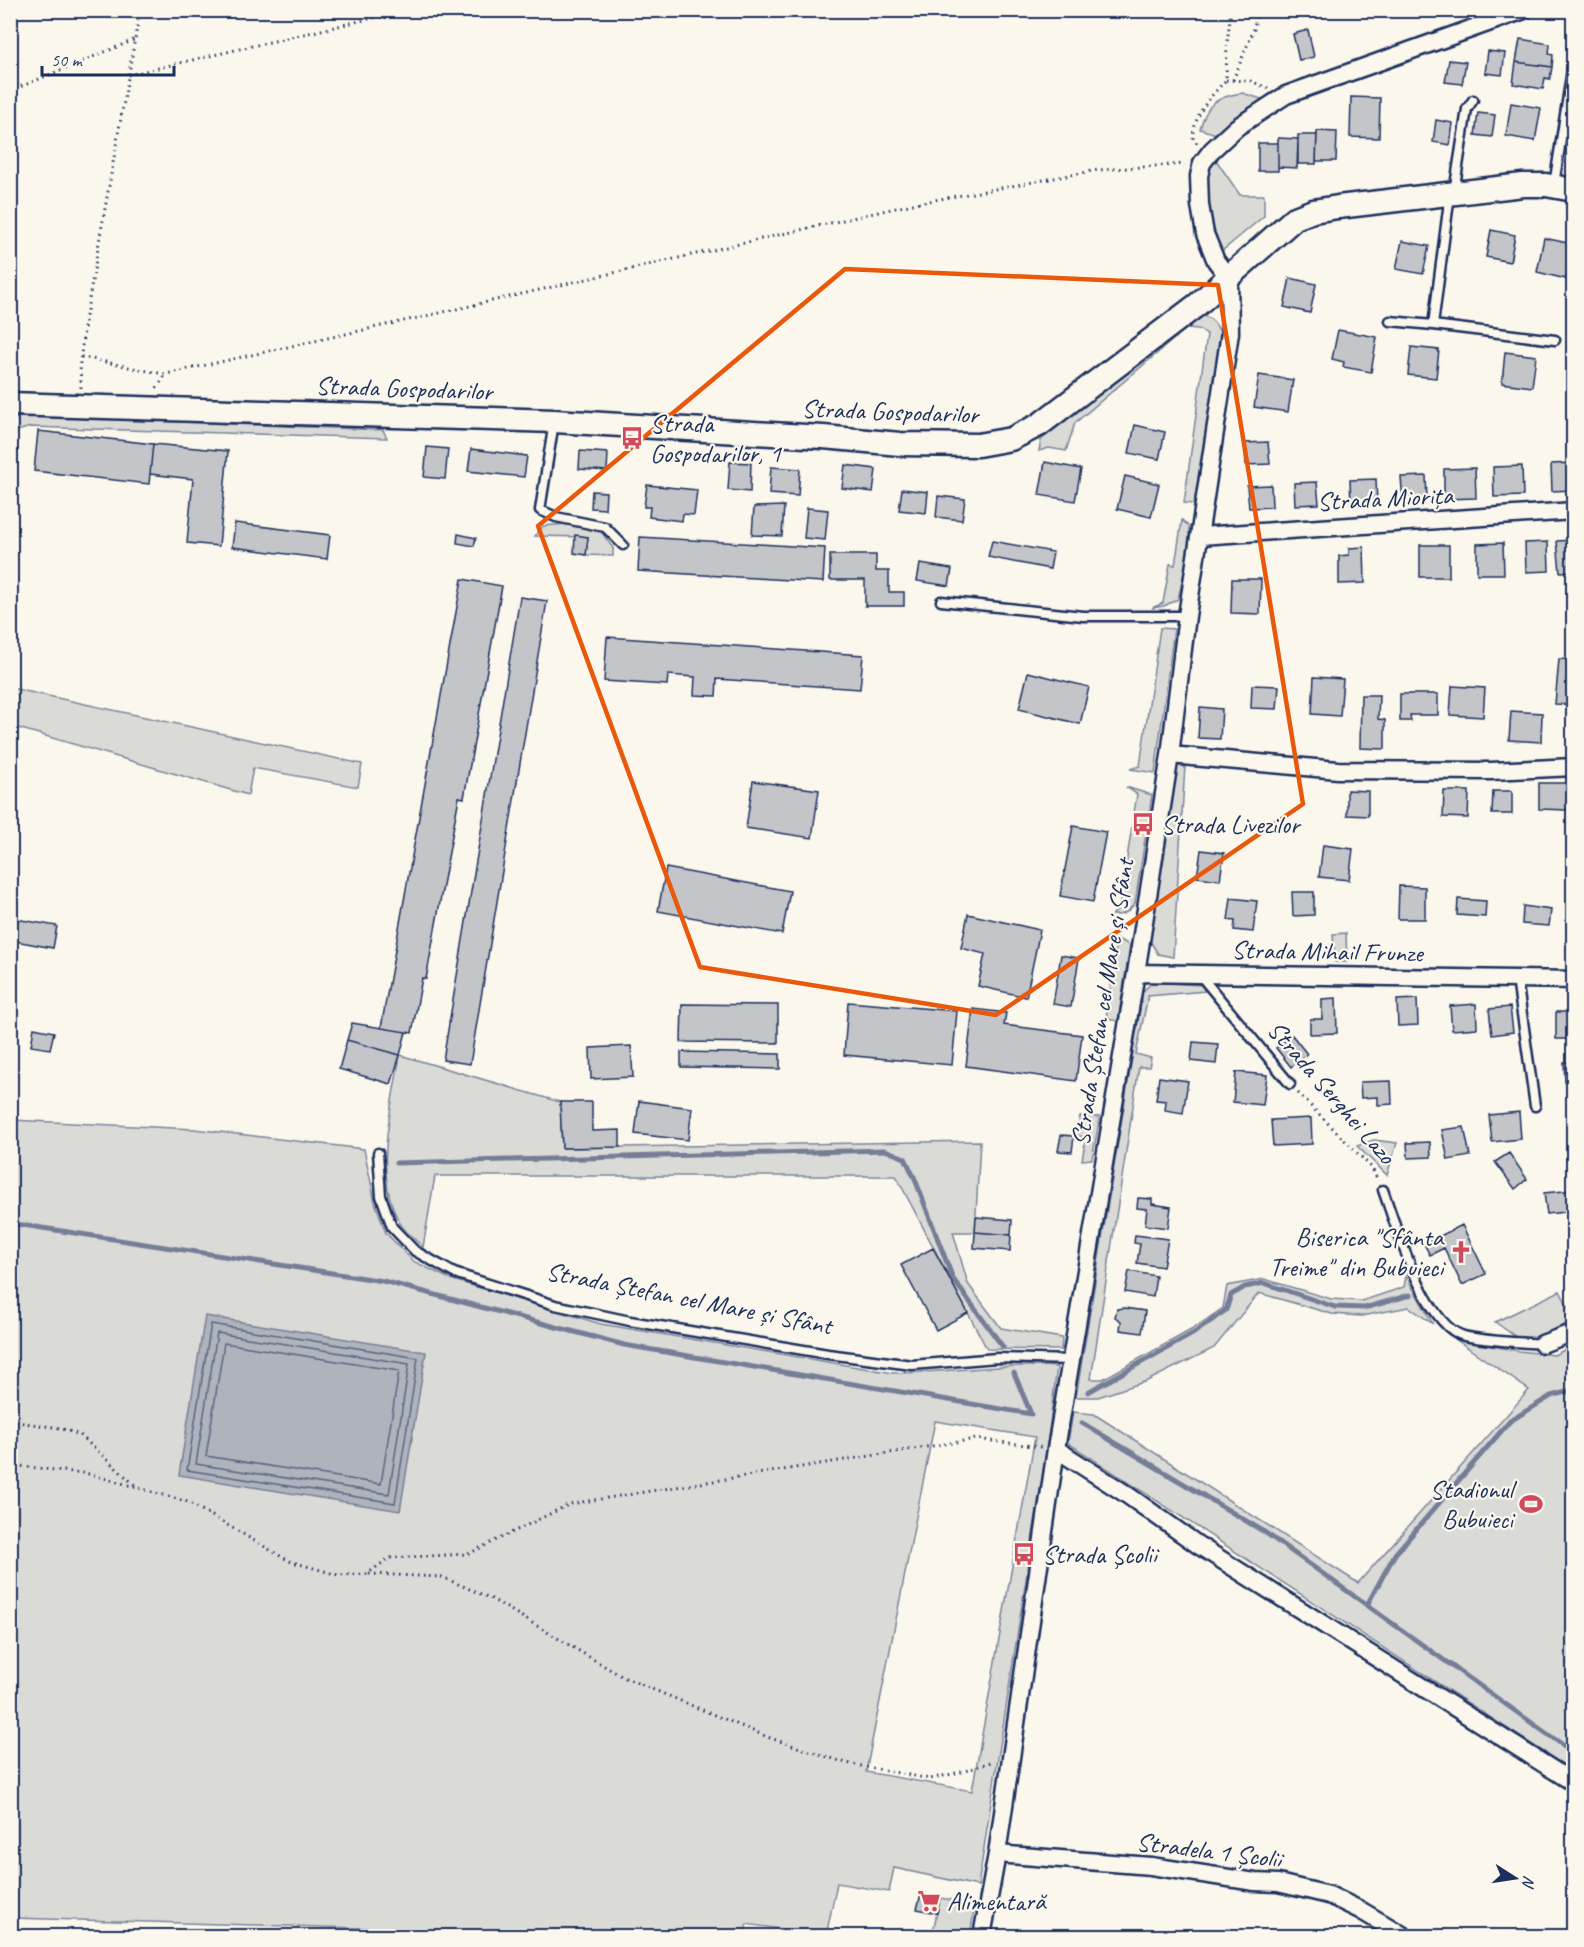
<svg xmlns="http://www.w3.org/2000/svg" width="1584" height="1947" font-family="Caveat,sans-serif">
<rect width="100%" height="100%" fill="#fbf7ec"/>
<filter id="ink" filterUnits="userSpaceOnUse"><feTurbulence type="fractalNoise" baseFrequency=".0167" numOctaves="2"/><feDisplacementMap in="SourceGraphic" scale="12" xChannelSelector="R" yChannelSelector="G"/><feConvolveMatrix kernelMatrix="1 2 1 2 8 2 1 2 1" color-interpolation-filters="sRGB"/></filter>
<g filter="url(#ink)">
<!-- green -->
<path fill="#dadad7" stroke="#7a849a" stroke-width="1.5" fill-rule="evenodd" d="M1242 93 1265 100 1216 134 1200 129C1207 103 1216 97 1242 93Z
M1216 160 1240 195H1264V216L1222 251C1211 225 1200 190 1210 163Z
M1199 315C1212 317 1216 323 1221 335L1194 504 1184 503 1207 334 1198 329 1187 328 1075 423 1066 451 1049 448 1039 451 1041 440 1191 318Z
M31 416 383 430 387 438 30 427 14 432 11 440V424L18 417Z
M1182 520 1189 527V553L1178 599 1164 606 1152 608 1163 603 1170 564 1175 565Z
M566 524 600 530 613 548V556L586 555 588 537 535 536 543 526Z
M1160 628 1174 629 1155 773 1130 769 1140 766Z
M11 688 362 764 358 787 253 768 248 795 11 726Z
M1173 765 1185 766 1173 957 1158 954 1150 941Z
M1126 787 1152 795 1135 903C1128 912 1124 916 1112 915L1119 909 1137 794Z
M1346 933 1347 962H1335L1333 934Z
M1117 939 1130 945 1118 1021 1106 1019Z
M1153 982 1201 985 1205 991 1148 996 1136 1054 1151 1058 1149 1067H1139L1091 1379H1103L1191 1330 1223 1308 1227 1286 1264 1279 1331 1299 1362 1301 1404 1287 1406 1276 1433 1324 1409 1307 1361 1316 1332 1314 1259 1293 1214 1348 1147 1381 1098 1397H1076L1143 991Z
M400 1055 560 1102 562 1148 980 1141 975 1232H953L968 1284 1001 1328 1062 1338 1061 1350 987 1349 896 1176H435L423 1247C416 1240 405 1232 400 1223 372 1175 392 1107 400 1055Z
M1080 1116 1100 1117 1092 1159 1082 1160 1086 1137 1077 1136Z
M11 1120 194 1129 364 1149 375 1202 386 1233 413 1261 450 1279 601 1324 893 1373C948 1373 1002 1363 1057 1367L1048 1439 978 1886 894 1868 889 1892 837 1883 826 1936 747 1924 744 1936H435L397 1930 357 1928 11 1918ZM935 1421 1035 1437 972 1791 866 1772Z
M1374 1140 1397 1143 1387 1175 1357 1146Z
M1560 1291 1574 1318 1573 1324 1538 1339 1516 1337 1495 1322Z
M1455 1339 1519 1351 1554 1355 1573 1346V1771L1068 1443 1073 1412 1094 1414 1358 1583 1529 1390Z
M940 1898 975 1904 970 1936H932Z"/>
<!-- water -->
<path fill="#afb3bb" stroke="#747e96" stroke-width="1.5" d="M205 1316 426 1352 400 1511 179 1475Z"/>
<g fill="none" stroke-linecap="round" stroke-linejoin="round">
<!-- shore -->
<path stroke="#566483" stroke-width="1.5" d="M211 1324 418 1358 395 1503 187 1470Z
M217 1333 409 1364 389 1494 196 1464Z
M224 1343 399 1371 381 1484 206 1456Z"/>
<!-- stream -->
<path stroke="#747e96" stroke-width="5" d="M396 1163 885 1150 905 1158 915 1179 953 1279 1003 1347
M10 1223 383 1281 624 1345 1031 1414
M1014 1373 1031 1414
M1088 1392 1194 1333 1226 1310 1231 1295 1245 1287 1264 1283 1335 1307 1365 1308 1410 1295
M1082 1423 1263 1531 1574 1753
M1367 1605 1395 1554 1510 1421 1551 1396 1574 1390"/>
</g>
<!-- building -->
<path fill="#c3c5c9" stroke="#1b2f5e" stroke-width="1.5" d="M1308 30 1314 57 1299 60 1293 34Z
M1520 39 1550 44 1549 54 1553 55 1552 67 1516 62Z
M1488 51 1505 53 1502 75 1485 73Z
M1449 60 1466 62 1462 84 1445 82Z
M1516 62 1552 67 1550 79 1545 78 1543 89 1513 84Z
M1351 97 1380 98 1379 138 1350 137Z
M1511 103 1541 108 1535 141 1506 136Z
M1478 113 1495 115 1492 137 1475 135Z
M1436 120 1453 123 1450 145 1433 142Z
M1317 131 1337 132 1336 161H1316Z
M1298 135H1317L1316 164H1298Z
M1278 138 1298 139 1297 168 1278 167Z
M1258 143H1278V171H1258Z
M1491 230 1515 235 1510 262 1486 257Z
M1544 238 1573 244 1566 279 1537 272Z
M1402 241 1429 246 1423 274 1396 269Z
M1290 278 1316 284 1310 313 1284 307Z
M1338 330 1377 337 1371 372 1343 367 1344 362 1332 359Z
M1411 347 1439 350 1436 378 1408 375Z
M1505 352 1536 356 1532 387 1502 383Z
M1259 375 1293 380 1288 412 1254 407Z
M1135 425 1165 432 1159 459 1129 453Z
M38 431 153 444 149 484 34 471Z
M1268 442 1270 464 1246 465 1245 443Z
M153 444 228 451 219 546 187 543 193 479 150 474Z
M427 447 448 449 445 479 424 477Z
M471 449 527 456 524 477 468 471Z
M580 451 608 453 607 471 579 469Z
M730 462 751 463 750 492 728 490Z
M1045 462 1081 469 1075 501 1039 495Z
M1574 463V490L1552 491 1551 464Z
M845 465 876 469 873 492 842 488Z
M1522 466 1523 496 1494 497 1493 467Z
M771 467 800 469 798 496 769 494Z
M1475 468 1476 498 1444 499V469Z
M1125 476 1159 484 1151 517 1117 509Z
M1426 476 1427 500 1403 502 1401 477Z
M1376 479 1377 504 1351 505 1350 480Z
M1317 482 1319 504 1295 505 1294 483Z
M647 485 697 490 694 515 683 514 682 521 649 517 650 507H644Z
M1271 485 1272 507 1249 508 1247 486Z
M902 489 928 492 926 513 899 510Z
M592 491 606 492 605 509 591 508Z
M938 496 965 499 962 520 936 517Z
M784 506 782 536 752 535 754 507Z
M807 508 828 510 825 540 804 538Z
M235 523 330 535 327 559 232 547Z
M458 534 476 538 474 546 457 543Z
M575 535 588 537 586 555 574 553Z
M640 537 825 548 823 582 638 571Z
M1574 540V571L1560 572 1557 541Z
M992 541 1053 552 1050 569 988 557Z
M1548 542 1549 571 1526 572 1525 543Z
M1503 543 1504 574H1477V544Z
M1420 545H1449V577H1420Z
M1364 547 1365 583 1339 584V556L1349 555V548Z
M830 555H876V571H889V592H904V606H865V580H830Z
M920 564 952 569 949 586 917 581Z
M462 579 502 586 464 798 459 797 426 979 422 978 412 1033 381 1028Z
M1232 579H1261L1260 614 1231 613Z
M520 597 547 601 470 1064 443 1060Z
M607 637 863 655 860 689 717 679 716 696 694 695 695 677 668 675 667 685 604 681Z
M1559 659 1574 660V705L1555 704Z
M1028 672 1089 687 1080 724 1019 709Z
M1314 677 1343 679 1340 716 1312 714Z
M1252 685 1279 686 1277 709 1251 708Z
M1452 686 1485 688 1483 717 1450 715Z
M1400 694H1438V715H1410L1411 721H1400Z
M1361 695H1379L1378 719 1385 720V749L1360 748Z
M1200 707 1222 709 1220 739 1198 738Z
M1511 711 1542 713 1541 742 1509 740Z
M753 781 819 790 812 838 746 828Z
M1539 783H1568V810L1539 809Z
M1347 790 1368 791V816L1347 815Z
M1444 791H1469L1468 818 1443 817Z
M1493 791H1512V814H1492Z
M1073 826 1106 832 1093 902 1060 896Z
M1323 845 1353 849 1349 880 1319 877Z
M1201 850 1224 853 1220 880 1197 877Z
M666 868 790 891 782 934 658 911Z
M1399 886 1425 887V919H1398Z
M1292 892H1314V915L1293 916Z
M1231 898 1257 901 1253 932 1234 930 1235 921 1228 920Z
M1458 899 1486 901 1485 917 1457 915Z
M1523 906 1551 910 1549 926 1522 924Z
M968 914 1040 930 1026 997 978 986 985 954 961 948Z
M10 918 57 926 53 948 10 940Z
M1061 955 1079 958 1071 1007 1053 1004Z
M1336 998 1337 1033 1310 1034V1019H1322V999Z
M1417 999 1418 1025 1398 1026 1397 1000Z
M848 1002 957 1011 952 1065 844 1055Z
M682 1004 778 1005V1043L681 1042Z
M1476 1004 1477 1028 1452 1030 1450 1006Z
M1510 1007 1513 1032 1492 1035 1489 1009Z
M973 1009 1006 1013 1004 1025 1082 1035 1076 1081 966 1066Z
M1556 1012H1574V1039H1556Z
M352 1023 406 1032 400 1055 347 1040Z
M34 1028 54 1032 50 1049 31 1046Z
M1292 1035 1307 1054 1291 1067 1276 1048Z
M347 1040 400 1055 391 1084 339 1069Z
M1193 1042 1218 1044 1216 1064 1191 1061Z
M631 1046 633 1077 591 1079 590 1048Z
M681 1052 780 1054V1069L681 1067Z
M1564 1062H1574V1082H1565Z
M1236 1072 1267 1075 1263 1105 1233 1102Z
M1159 1077 1188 1081 1183 1113 1165 1110 1166 1101 1156 1100Z
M1391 1081 1392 1104 1378 1105V1097L1361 1098 1360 1082Z
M639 1101 692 1108 688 1140 635 1134Z
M560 1102H592V1131L620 1130V1147L562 1148Z
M1519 1112 1521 1139 1492 1142 1489 1115Z
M1311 1118 1312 1144 1273 1146 1271 1120Z
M1464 1127 1470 1156 1448 1160 1442 1130Z
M1061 1135 1074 1136 1072 1152 1058 1151Z
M1430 1142 1431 1157 1408 1158 1407 1143Z
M1509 1153 1527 1179 1515 1189 1495 1162Z
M1574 1190V1211L1547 1214 1544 1193Z
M1138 1198 1152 1199V1204L1171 1207 1168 1228 1145 1225 1147 1209 1137 1208Z
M976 1217 1012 1220 1011 1235 975 1232Z
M1462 1225 1486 1274 1462 1285 1444 1248 1430 1255 1424 1244Z
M975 1232 1011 1235 1010 1251 974 1248Z
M1135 1235 1168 1239 1163 1267 1137 1263 1140 1244 1134 1243Z
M933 1248 968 1313 936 1330 901 1265Z
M1129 1271 1156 1276 1153 1297 1125 1292Z
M1124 1308 1145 1311 1142 1333 1120 1330 1121 1321 1115 1317 1117 1309Z
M921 1894 940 1898 937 1913 917 1909Z"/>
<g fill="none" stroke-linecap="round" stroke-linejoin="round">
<!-- lane casing -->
<g stroke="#1b2f5e" stroke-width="13">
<path id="lane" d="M1554 185 1574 57
M1454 192 1467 109 1473 100
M1450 194 1433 325 1555 340
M1390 321 1433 325
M554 422 540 510 556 517 605 527 623 545
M941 601 1083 616H1187
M1200 975 1290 1084
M1517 979 1535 1106
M378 1153 381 1196 392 1227 415 1251 454 1273 555 1305 630 1321 828 1354 912 1365 997 1358 1071 1360
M1383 1190C1396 1226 1425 1326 1464 1336 1485 1341 1519 1342 1542 1344"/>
</g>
<!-- street casing -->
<g stroke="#1b2f5e" stroke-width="21">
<path id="street" d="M1200 536 1574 511
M1170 755 1338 770 1491 771 1574 767
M1136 973 1574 980
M1542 1344 1574 1332
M1056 1449 1126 1494 1198 1545 1574 1783
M997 1854 1151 1866 1255 1882 1278 1883 1329 1895 1360 1910 1404 1936
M982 1936 997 1854 1056 1449 1136 973 1170 755 1187 616 1230 333 1229 278 1216 261 1205 234 1200 205 1199 176 1202 163 1212 150 1237 127 1286 95 1524 10"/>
</g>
<!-- secondary casing -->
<g stroke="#1b2f5e" stroke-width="27">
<path id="secondary" d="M10 404 554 421 823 437 900 444 978 445 1011 439 1039 425 1197 305 1295 218 1313 211 1338 207 1523 185H1546L1574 190"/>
</g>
<!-- path -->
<path stroke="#1b2f5e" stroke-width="3" stroke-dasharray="1.5 4.5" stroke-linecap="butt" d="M128 75 407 10
M1226 80 1250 81 1268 88
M1233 80 1254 29 1257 10
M10 91 134 40
M1197 143 1193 139C1193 115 1210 97 1226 80L1227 43 1231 10
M81 357C110 362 137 370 166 374L422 317 913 204 1098 170 1185 164
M81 388 80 363 85 322 140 10
M157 388 166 374
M1298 1093 1372 1168 1378 1181
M10 1421 60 1428 80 1435 137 1487
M10 1465 90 1474 188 1502 289 1561 338 1575 367 1574 389 1558 468 1554 570 1504 976 1439 1041 1447
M369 1574 442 1577 490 1598 623 1677 770 1738 846 1763 930 1779 965 1771 994 1761"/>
<!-- lane -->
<use href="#lane" stroke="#fbf7ec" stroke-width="8"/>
<!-- street -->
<use href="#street" stroke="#fbf7ec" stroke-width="16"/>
<!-- secondary -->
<use href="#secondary" stroke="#fbf7ec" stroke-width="22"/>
</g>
</g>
<!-- marked area -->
<path fill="none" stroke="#e8590c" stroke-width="4.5" stroke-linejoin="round" d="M845 269 1218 285 1303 804 996 1015 700 967 538 526Z"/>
<!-- icons -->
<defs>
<g id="bus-bare" transform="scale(1.8)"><path d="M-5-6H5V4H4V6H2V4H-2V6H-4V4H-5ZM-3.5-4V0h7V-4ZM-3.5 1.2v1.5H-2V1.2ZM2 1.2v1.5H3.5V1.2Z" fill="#d1495b" stroke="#fbf7ec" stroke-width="2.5" paint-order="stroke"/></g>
<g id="church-bare" transform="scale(1.8)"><path d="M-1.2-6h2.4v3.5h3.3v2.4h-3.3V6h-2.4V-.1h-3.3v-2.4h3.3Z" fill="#d1495b" stroke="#fbf7ec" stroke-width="2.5" paint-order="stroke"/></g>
<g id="stadium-bare" transform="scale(1.8)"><path d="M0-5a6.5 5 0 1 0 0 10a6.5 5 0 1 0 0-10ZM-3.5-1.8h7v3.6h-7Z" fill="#d1495b" stroke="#fbf7ec" stroke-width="2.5" paint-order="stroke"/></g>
<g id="supermarket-bare" transform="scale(1.8)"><path d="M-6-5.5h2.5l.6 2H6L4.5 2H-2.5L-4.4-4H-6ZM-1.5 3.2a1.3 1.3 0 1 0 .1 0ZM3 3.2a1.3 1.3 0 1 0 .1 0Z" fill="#d1495b" stroke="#fbf7ec" stroke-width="2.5" paint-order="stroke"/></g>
</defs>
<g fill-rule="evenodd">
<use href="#bus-bare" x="632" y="438"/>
<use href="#bus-bare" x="1143" y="824"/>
<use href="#church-bare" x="1461" y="1252"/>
<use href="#stadium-bare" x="1531" y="1504"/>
<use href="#bus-bare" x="1024" y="1554"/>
<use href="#supermarket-bare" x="929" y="1901"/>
</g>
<g text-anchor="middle" stroke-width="4.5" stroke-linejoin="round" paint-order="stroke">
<!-- street labels -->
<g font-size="26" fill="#1b2f5e" stroke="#fbf7ec">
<text transform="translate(404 388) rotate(2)" y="9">Strada Gospodarilor</text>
<text transform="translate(890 411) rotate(2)" y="9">Strada Gospodarilor</text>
<text transform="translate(1385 498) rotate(-3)" y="9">Strada Miorița</text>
<text transform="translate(1327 951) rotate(1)" y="9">Strada Mihail Frunze</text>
<text transform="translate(1102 1002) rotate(-81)" y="9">Strada Ștefan cel Mare și Sfânt</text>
<text transform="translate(1332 1092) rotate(49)" y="9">Strada Serghei Lazo</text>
<text transform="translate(689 1298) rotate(11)" y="9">Strada Ștefan cel Mare și Sfânt</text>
<text transform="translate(1209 1850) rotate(7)" y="9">Stradela 1 Școlii</text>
</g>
<!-- poi labels -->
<g font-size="26" fill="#1b2f5e" stroke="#fbf7ec" text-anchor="start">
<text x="650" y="432">Strada<tspan x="650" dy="30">Gospodarilor, 1</tspan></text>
<text x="1161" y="833">Strada Livezilor</text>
<text x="1443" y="1246" text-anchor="end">Biserica "Sfânta<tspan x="1443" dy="30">Treime" din Bubuieci</tspan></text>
<text x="1513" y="1498" text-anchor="end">Stadionul<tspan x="1513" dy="30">Bubuieci</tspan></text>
<text x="1042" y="1563">Strada Școlii</text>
<text x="947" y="1910">Alimentară</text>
</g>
</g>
<!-- margin -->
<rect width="1584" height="1947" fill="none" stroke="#fbf7ec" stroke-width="36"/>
<rect x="18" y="18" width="1548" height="1911" fill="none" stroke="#1b2f5e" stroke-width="2" filter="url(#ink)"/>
<!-- north arrow -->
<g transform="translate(1515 1878) rotate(102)" stroke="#fbf7ec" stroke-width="4.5" paint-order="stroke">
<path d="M0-4.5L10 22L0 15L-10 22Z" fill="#1b2f5e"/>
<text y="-9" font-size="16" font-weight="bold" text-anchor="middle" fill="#1b2f5e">N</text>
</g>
<!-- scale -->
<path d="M42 66v9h132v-9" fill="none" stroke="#1b2f5e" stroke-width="3"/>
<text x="51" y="66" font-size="18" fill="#1b2f5e" stroke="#fbf7ec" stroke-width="4.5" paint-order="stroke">50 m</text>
</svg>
